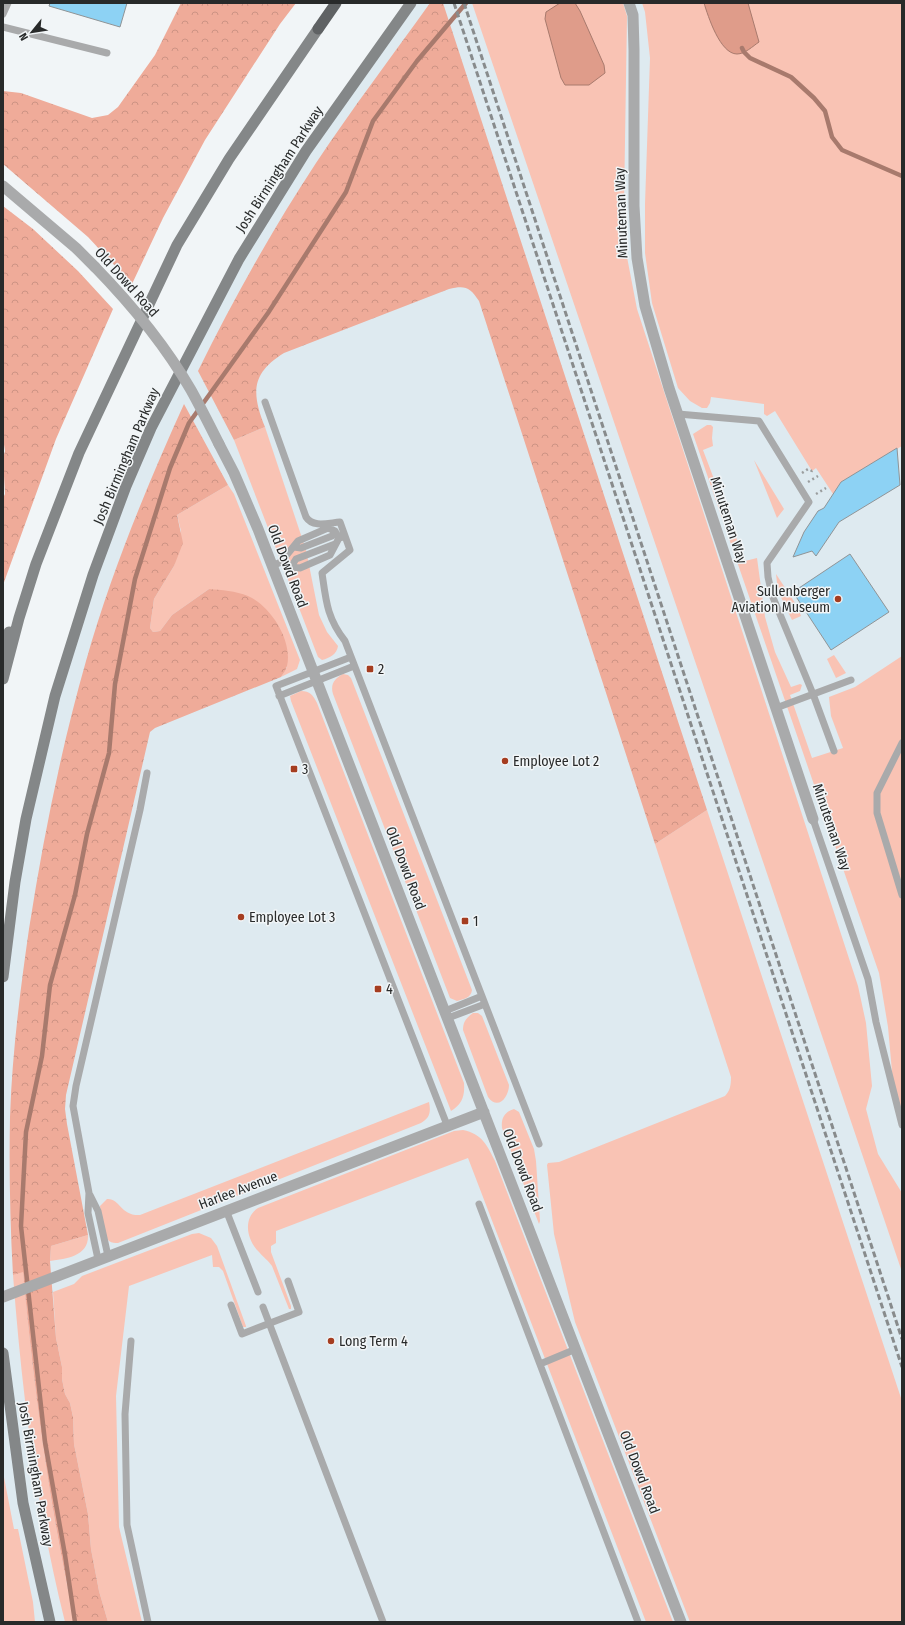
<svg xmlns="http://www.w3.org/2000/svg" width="905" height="1625" font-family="'Fira Sans Condensed',sans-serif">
<defs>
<pattern id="forest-crowns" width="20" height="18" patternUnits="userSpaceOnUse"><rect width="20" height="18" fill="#efab99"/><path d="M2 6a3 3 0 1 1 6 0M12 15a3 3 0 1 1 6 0" fill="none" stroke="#cd9384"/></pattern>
</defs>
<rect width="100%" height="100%" fill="#f1f5f7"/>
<!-- built -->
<path fill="#deeaf0" d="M411 3H902V1622H3V977L40 758 126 486 239 259Z"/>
<!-- green -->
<path fill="#f9c3b4" d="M472 3H623L627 16 624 204 627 257 637 309 858 986 866 1023 872 1086 866 1109 878 1154 902 1193V1272Z
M642 3H902V446L841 482 833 494 816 468 812 471 775 411 767 416 764 414V404L711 397 710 403 707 408H702L690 401 678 388 652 303 645 253V204L650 58 645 12Z
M707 425H711L713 427 712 438 713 446 703 450 745 561 757 558 765 617 775 652 791 687 800 684 802 685 800 691 790 695 812 758 843 748 831 716 829 697 855 687 902 656V1115L894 1094 888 1027 879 973 693 434Z
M265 427 306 550 319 615 327 632 338 646C337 654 330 658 322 660L318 657 234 440Z
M754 460 784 509 777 518Z
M228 485 234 494 300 660 297 669 281 677 287 667 209 589 172 615 160 631 153 632 150 628 154 599 174 566 181 531 177 515Z
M776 574 797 606 801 616 792 620 778 591Z
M834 655 846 673 836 678 827 659Z
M343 674 348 675 351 678 472 990C471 998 464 999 457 1001L450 998 333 694C330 684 335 678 343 674Z
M301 691C310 691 313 695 317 703L464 1083C465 1096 462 1104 451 1111L291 701 290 696Z
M707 810 902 1401V1622H690L575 1322 554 1234 547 1165 548 1163 559 1162 725 1096C730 1091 731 1085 731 1077L655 844Z
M473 1013H478L482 1016 509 1085C509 1097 498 1111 488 1097L463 1030C463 1022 466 1018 473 1013Z
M429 1102C431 1112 430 1118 421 1123L118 1243C115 1243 112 1243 109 1241 104 1236 101 1214 100 1206L107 1199C120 1198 120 1216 140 1215Z
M514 1109 519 1112 534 1149 536 1161 540 1221 539 1224 502 1128C501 1119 504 1112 514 1109Z
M463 1130C482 1134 487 1145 495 1161L673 1622H646L468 1158 276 1231V1243L271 1246V1252L291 1306V1309H289L272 1266C268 1260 263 1257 259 1252 246 1239 243 1218 258 1208L454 1131Z
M199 1233 211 1238 217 1246 246 1326V1327H243L223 1271 219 1267H213L212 1255 129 1286 116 1396 119 1527 142 1622H108L99 1591 91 1549 88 1514 74 1444 73 1417 70 1403 65 1394 62 1379V1367L56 1338 53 1292 74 1284 82 1276 192 1234Z
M88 1235C89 1256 67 1259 50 1261L51 1246Z
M23 1271C34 1391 49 1505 75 1622H65C36 1506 22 1394 13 1275Z
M3 1472 14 1529H18L33 1602 35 1622H3Z"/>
<!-- forest -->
<path fill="url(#forest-crowns)" d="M181 3H296L280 24 205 140 163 218 132 284 88 237 3 164V91L21 93 92 118 108 115 118 107 155 55Z
M430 3H443L707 810 655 844 479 301C470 287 465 285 449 289L284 353C250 374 252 394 265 427L234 440 198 371C233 300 272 230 316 163 352 109 392 56 430 3Z
M3 206 33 229 78 271 113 309 56 439 3 585V498L5 494 3 458 5 451 3 438Z
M184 404 228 485 177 515 183 543 174 566 154 599 150 628 153 632 160 631 172 615 209 589C221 590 236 591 248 596 271 606 293 641 287 666 286 670 283 674 281 677L155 728 150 732 66 1095 65 1109 67 1124 88 1235 51 1246 50 1261 56 1338 62 1367V1379L65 1394 70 1403 73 1417 74 1444 88 1514 91 1549 99 1591 108 1622H75C49 1505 34 1391 23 1272L13 1275C10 1222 9 1170 10 1117 12 1055 20 992 29 929 43 839 61 749 86 661 111 573 146 488 184 404Z"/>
<!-- water -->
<path fill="#df9c8a" stroke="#a87a6d" d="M575 3 580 11 604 65 605 73 589 85H565L561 78 545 19 546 12 560 3Z
M704 3H748L759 42C753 46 745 54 737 54 720 54 708 16 704 3Z"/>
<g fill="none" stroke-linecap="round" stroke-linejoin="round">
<!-- stream -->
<path stroke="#a87a6d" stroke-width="4.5" d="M742 48 744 52 750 58 791 77 814 98 825 111 832 137 842 150 902 176
M75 1622 65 1555 45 1442 21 1226 26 1132 42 1056 50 985 75 895 87 834 109 753 115 684 135 579 170 468 189 423 268 313 346 192 373 121 417 61 466 3"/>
</g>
<!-- building -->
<path fill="#8dd2f4" stroke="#909496" d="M50 3H127L120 27 49 6Z
M897 448 900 485 839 522 816 556 812 551 793 557 804 532 818 511 824 508 841 482Z
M850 554 889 612 831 650 793 592Z"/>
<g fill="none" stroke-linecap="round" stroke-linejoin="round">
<!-- path -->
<path stroke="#9a9d9e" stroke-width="2.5" stroke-dasharray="2 3" stroke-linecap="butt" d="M802 473 808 469 812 471 814 469
M808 482 818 476
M816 494 826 488"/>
<!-- service -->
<path stroke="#a9aaab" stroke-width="7" d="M3 14 8 3
M3 27 107 53
M265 402 306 517C313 528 328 523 340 522L350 550 322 573C326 601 327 618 345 641L539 1144
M678 414 759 421 809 502 767 563 768 577 772 595 813 694 834 751
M294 547 301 548 332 536 335 531
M281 562 291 567 296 559 335 544
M272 566 281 562 298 541 328 528 335 531 339 538
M291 567 300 568 330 555 339 538 343 537
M351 657 276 686 447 1125
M279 696 354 666
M776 708 851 680
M902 743 877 793V813L902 895
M813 819 868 979 876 1022 902 1125
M445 1011 482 996
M448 1018 485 1004
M90 1195 98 1211 108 1256
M479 1204 638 1622
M226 1210 258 1292
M98 1259 88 1213 89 1193 73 1106 76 1086 140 810 147 773
M231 1305 242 1334 299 1312 288 1281
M263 1307 383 1622
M131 1341 125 1414 127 1525 148 1622
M540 1364 576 1349"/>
<!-- minor -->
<path stroke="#a9aaab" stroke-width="11" d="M629 3 633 15 634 50V206L637 258 645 306 669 388 813 819"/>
<!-- tertiary -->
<path stroke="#a9aaab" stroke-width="11" d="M3 186 76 248 95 267
M219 444 234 473 258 529 681 1622
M3 1297 484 1112"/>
<!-- secondary -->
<path stroke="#848788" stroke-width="11" d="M3 648 9 632
M3 679 19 618 36 564 79 453 177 245 229 159 318 29
M3 977 15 882 26 819 55 696 93 575 126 486 151 428 239 259 306 151 411 3
M3 1353 23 1503 50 1622"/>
<!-- trunk -->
<path stroke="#5f6264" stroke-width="11" d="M318 29 336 3"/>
<!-- rail -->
<path stroke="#888b8c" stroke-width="3" stroke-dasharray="6 3" stroke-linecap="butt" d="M454 3 902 1367
M464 3 902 1339"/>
<!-- tertiary-bridge -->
<path stroke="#a9aaab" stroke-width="11" d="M95 267C131 304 165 345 191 390 201 408 210 426 219 444"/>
</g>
<!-- markers -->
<g fill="#a53d20" stroke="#f1f5f7" stroke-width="1.5">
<circle cx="838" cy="599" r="4"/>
<rect x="366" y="665" width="8" height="8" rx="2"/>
<circle cx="505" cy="761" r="4"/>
<rect x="290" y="765" width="8" height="8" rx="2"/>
<circle cx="241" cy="917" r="4"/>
<rect x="461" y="917" width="8" height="8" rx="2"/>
<rect x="374" y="985" width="8" height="8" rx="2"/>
<circle cx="331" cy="1341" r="4"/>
</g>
<g text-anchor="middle" stroke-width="3" stroke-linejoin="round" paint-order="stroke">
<!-- street labels -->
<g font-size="14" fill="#282a2a" stroke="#f1f5f7">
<text transform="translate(279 169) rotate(-57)" y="5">Josh Birmingham Parkway</text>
<text transform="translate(621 213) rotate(-92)" y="5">Minuteman Way</text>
<text transform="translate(127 282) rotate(48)" y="5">Old Dowd Road</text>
<text transform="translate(126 456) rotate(-67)" y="5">Josh Birmingham Parkway</text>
<text transform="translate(729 520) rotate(72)" y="5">Minuteman Way</text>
<text transform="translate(288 566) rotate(69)" y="5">Old Dowd Road</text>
<text transform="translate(832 827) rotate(71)" y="5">Minuteman Way</text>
<text transform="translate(406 868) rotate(69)" y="5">Old Dowd Road</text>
<text transform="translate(523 1170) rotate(69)" y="5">Old Dowd Road</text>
<text transform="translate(238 1190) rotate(-21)" y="5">Harlee Avenue</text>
<text transform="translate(640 1472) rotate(69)" y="5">Old Dowd Road</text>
<text transform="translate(36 1474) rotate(80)" y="5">Josh Birmingham Parkway</text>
</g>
<!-- poi labels -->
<g font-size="14" fill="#282a2a" stroke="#f1f5f7" text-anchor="start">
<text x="830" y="596" text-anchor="end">Sullenberger<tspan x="830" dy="16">Aviation Museum</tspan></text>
<text x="378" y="674">2</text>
<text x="513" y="766">Employee Lot 2</text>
<text x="302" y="774">3</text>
<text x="249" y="922">Employee Lot 3</text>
<text x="473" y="926">1</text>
<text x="386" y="994">4</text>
<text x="339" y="1346">Long Term 4</text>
</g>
</g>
<!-- border -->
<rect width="905" height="1625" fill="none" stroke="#282a2a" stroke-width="8"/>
<!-- north arrow -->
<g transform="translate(32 32) rotate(240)" stroke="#f1f5f7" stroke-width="3" paint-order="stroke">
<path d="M0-3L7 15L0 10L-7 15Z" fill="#282a2a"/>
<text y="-6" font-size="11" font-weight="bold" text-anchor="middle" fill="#282a2a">N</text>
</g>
</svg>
